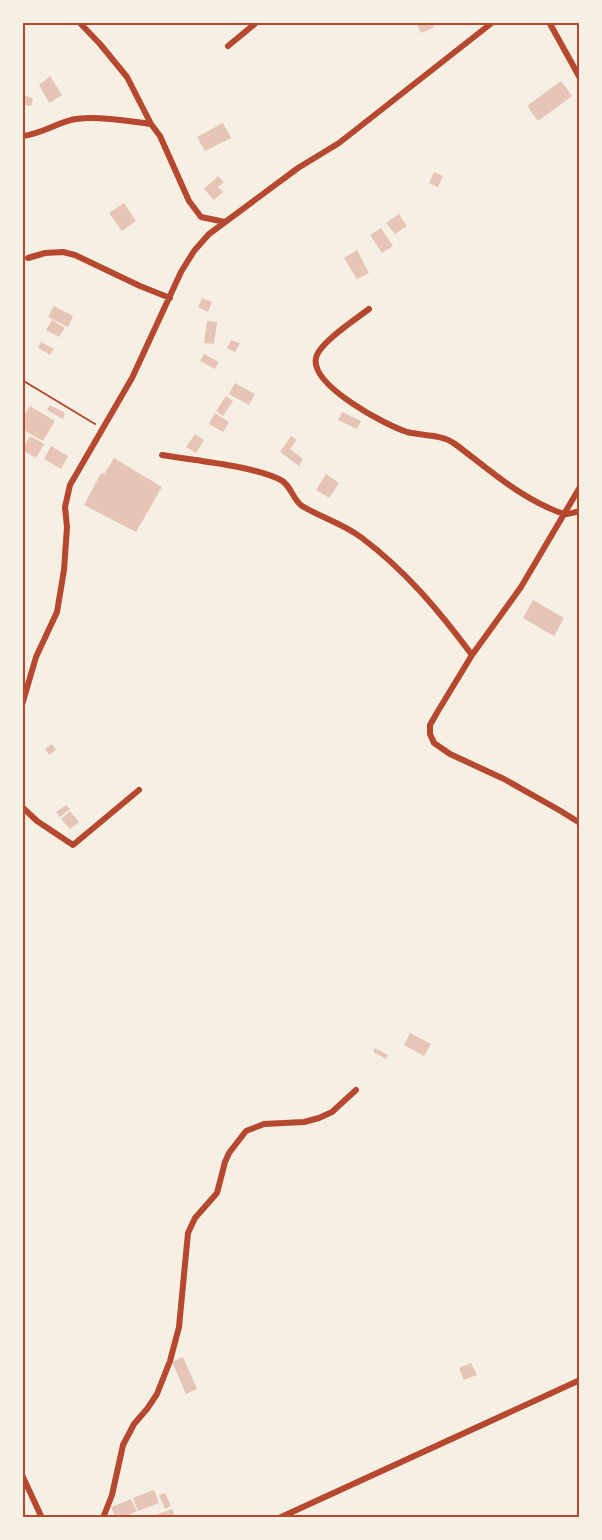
<svg xmlns="http://www.w3.org/2000/svg" width="602" height="1540" font-family="'Sofia Sans Condensed',sans-serif">
<rect width="100%" height="100%" fill="#f6efe4"/>
<!-- building -->
<path fill="#e6c5b7" d="M416 22H432L434 27 421 33Z
M50 76 62 95 49 103 39 85Z
M561 81 572 96 538 121 527 106Z
M22 95 33 98 31 106 22 104Z
M223 123 231 138 205 151 197 137Z
M434 172 443 176 438 187 429 183Z
M218 176 224 182 218 187 223 192 214 200 204 189Z
M124 203 136 221 122 231 109 213Z
M399 214 407 226 395 234 386 223Z
M381 228 393 246 382 253 370 235Z
M357 250 369 273 357 279 344 258Z
M202 298 212 302 208 312 198 307Z
M54 306 73 316 68 327 48 317Z
M52 320 65 328 59 337 46 330Z
M207 321 217 322 214 344 204 343Z
M231 340 240 343 235 352 227 348Z
M41 342 54 349 50 355 38 348Z
M204 354 219 362 215 369 200 361Z
M235 383 255 394 249 405 229 394Z
M226 396 233 401 223 416 216 411Z
M50 405 65 413 63 419 47 410Z
M30 406 55 421 43 441 22 429V419Z
M342 412 361 421 357 429 338 420Z
M215 413 229 422 223 432 209 424Z
M195 434 204 440 196 453 186 447Z
M30 436 44 444 36 458 22 450Z
M291 436 297 440 290 449 303 459 299 466 280 452Z
M51 446 68 456 61 469 44 459Z
M114 458 162 487 136 532 84 505 101 473 104 474Z
M326 474 339 483 329 498 316 490Z
M533 600 564 618 554 636 523 618Z
M52 744 56 750 49 755 45 749Z
M66 805 70 809 60 817 56 812Z
M70 811 79 822 70 829 61 819Z
M410 1033 431 1044 424 1056 404 1045Z
M375 1048 388 1055 386 1059 373 1052Z
M183 1357 197 1389 186 1394 172 1362Z
M471 1363 477 1375 464 1380 459 1368Z
M154 1490 159 1503 138 1511 133 1498Z
M165 1493 171 1506 165 1509 159 1495Z
M131 1499 137 1511 122 1518H116L111 1507Z
M172 1509 176 1518H150V1517Z"/>
<g fill="none" stroke-linecap="round" stroke-linejoin="round">
<!-- path -->
<path stroke="#b5482f" stroke-width="2" d="M22 380 95 424"/>
<!-- minor -->
<path stroke="#b5482f" stroke-width="6" d="M79 22 100 44 127 77 151 124
M549 22 580 78
M228 46 257 22
M22 136C42 134 60 121 76 119 100 116 127 121 151 124L160 136 189 201 201 217 225 222
M28 258 45 253 63 252 75 255 140 286 170 298
M369 309C356 319 319 343 316 358 310 385 385 425 407 432 423 436 442 434 455 444 486 467 513 492 549 508 554 510 561 514 566 514 570 514 575 512 580 511
M162 455C197 461 247 465 279 479 291 484 292 499 302 506 322 518 344 524 362 538 406 571 440 612 472 655
M580 487 521 587 472 655 438 711 430 725V734L434 743 450 754 504 779 559 810 580 823
M22 705 36 657 57 612 64 570 67 527 65 507 70 485 132 378 181 272 194 251 209 234 298 168 339 143 493 22
M22 807 37 821 73 845 139 790
M22 1475 42 1518
M103 1518 112 1495 123 1445 134 1424 147 1409 157 1394 170 1361 179 1327 188 1233 195 1218 217 1193 225 1162 229 1153 246 1131 264 1124 304 1122 319 1118 332 1112 356 1090
M279 1518 580 1380"/>
</g>
<!-- border -->
<rect width="602" height="1540" fill="none" stroke="#f6efe4" stroke-width="48"/>
<rect x="24" y="24" width="554" height="1492" fill="none" stroke="#b5482f" stroke-width="2"/>
</svg>
